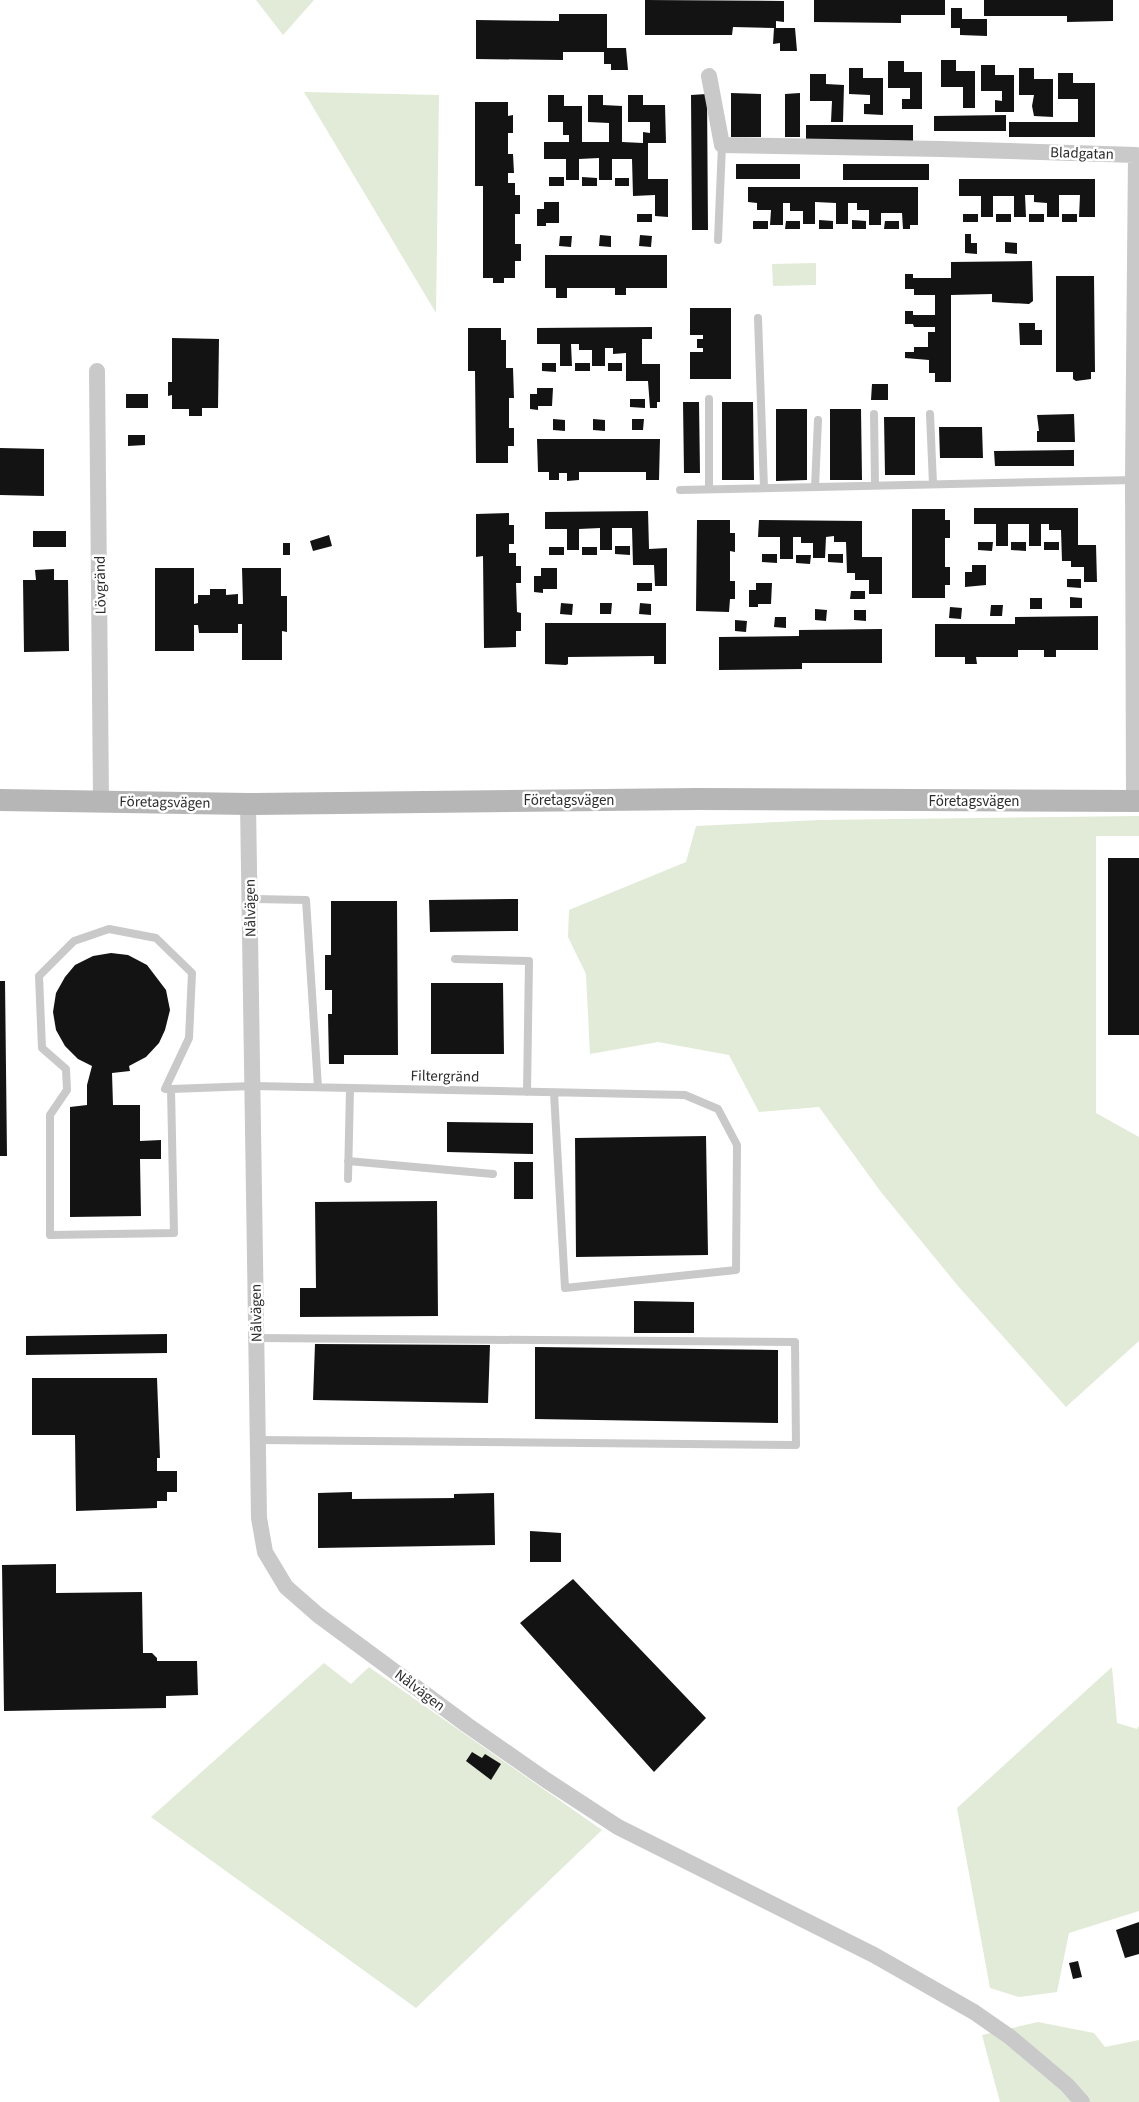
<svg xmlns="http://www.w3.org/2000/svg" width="1139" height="2102" font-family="'Source Sans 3',sans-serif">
<rect width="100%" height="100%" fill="#fff"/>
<!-- green -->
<path fill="#e1ebd7" d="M256 0H314L283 35Z
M304 92 439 95 436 313Z
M816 263V285L773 286 772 264Z
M1139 816V836H1096V1113L1139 1137V1341L1066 1407 958 1286 881 1192 819 1107 759 1112 729 1055 658 1042 590 1054 586 974 568 937 569 910 686 862 696 826 820 820Z
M324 1663 351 1684 369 1667 602 1830 416 2008 151 1817Z
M1112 1667 1117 1723 1137 1729 1139 1726V1911L1069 1933 1057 1992 1019 1997 990 1988 957 1808Z
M1038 2022 1094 2033 1105 2047 1139 2040V2102H1000L982 2035Z"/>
<!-- building -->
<path fill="#131313" d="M645 0 784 1V22L776 21V28H795L797 51H780V43L773 44 774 28 733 27 732 35H645Z
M814 0H945V15H901V23L814 22Z
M984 0H1113V21L1067 22V16H984Z
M951 8H962V19H987V36L960 35V28H951Z
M559 14H607V48H626L628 70H611V64H604V52H563V60L476 59V20L559 21Z
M941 60H956V71H975V108H963V87H941Z
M888 61H904V72H922V109H902V99H910V88H888Z
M981 65H995V75H1014V112H995V100L1002 101V91H981Z
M849 68H863V78H883V115L864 114V104H870V95L849 94Z
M1019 68H1034V79H1053V117L1034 116 1032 106 1034 95H1019Z
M1058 73H1073V83H1095V137H1009V122H1078V99H1058Z
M810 74H826V84L844 85 843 122H831L832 101H810Z
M731 93 761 94V137H731Z
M800 93V137H785V94Z
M707 94 708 230H692L691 95Z
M548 95H564V106H582V142H609V123L588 122V95H603V105L622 106V142L643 143V132L650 133V122H628V95H643V105H665L666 143H648V179H668V217L655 216V195L633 196 632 159H612V180H599V158L579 159V180H566V159H544V142H569V135H563V122H548Z
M475 102H508V116L513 115V133H508V154H513L514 173H508V183H515V195H520V214H515V244H521V261H515V278H504V283H493V278H483V186H475Z
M1006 115V131H934V116Z
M806 125H913V141L806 140Z
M736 164H800V179H736Z
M843 164H929V180H843Z
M549 177H564V186H549Z
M582 177 597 178V186H582Z
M615 178H629V186H615Z
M959 179H1095V217H1079L1080 195H1059V217H1047V203L1034 202V195H1025L1026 217H1014V196H993V217H981V196H959Z
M748 187H918V225H910V229H903L902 213H881V225H869V210H857V203H848V224H836V203L815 202V224H803V211H790V203H783V225H770L771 210H757V203L748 202Z
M544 202H559V223H546V226H537V209H544Z
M637 214H652V222H637Z
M963 214H978V222H963Z
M996 214H1011V222H996Z
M1029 214H1044V222H1029Z
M1062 214H1077V222H1062Z
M819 220 833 221V229H819Z
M852 220 866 221V229H852Z
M753 221H768V229H753Z
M786 221H800V229H785Z
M885 221H899V229H884Z
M965 234H971V243H977V254L965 253Z
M600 235 611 236V247L599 246Z
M640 235 652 236 651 247 639 246Z
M560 236H572L571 247 559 246Z
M1005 242 1017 243V254L1005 253Z
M545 255H667V288H626V295H615V288H567V298H556V288H545Z
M1032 261 1033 301 1029 304 992 302V294L951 295V382H935V373H929V360L905 358V352H914V347H928V332H935V327H914L913 324H905V311H913V315H935V295H914V289H905V274H913V278H951V262Z
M1056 276H1094L1095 372H1091V379L1076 381 1073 379V372H1056Z
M690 308H731V379H690V352H703V348H697V339H703V335H690Z
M1019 323H1035V330H1042V345H1020Z
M652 327V339H642V364H660V402H657V408H650L648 381H626V353L613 354V348H605V366H592V350H579V344H571L572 366H560V344H537V328Z
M468 328H501V340H506V368H513L514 398H509V428H514V446H508V463H476L475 371H468Z
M172 338 219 339 218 408H202V416H189V409H172V395L168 396V382H172Z
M542 363H556V372L542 371Z
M575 363H590V371H575Z
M608 363H622V371H608Z
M872 384H888V400H871Z
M537 388H553L552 406H538V410L530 409V394H537Z
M126 394H148V408H126Z
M630 399H645V408L630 407Z
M683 402H699L700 473H684Z
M722 402H753L754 480H722Z
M776 409H807V480L776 481Z
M830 409H861L862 480H830Z
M1074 414 1075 442H1037V431H1039L1037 415Z
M884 417H915V475H885Z
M553 419 565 420V431L553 430Z
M593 419 605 420V431L593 430Z
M632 419H644L643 430H632Z
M939 427H982L983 458H940Z
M128 435H145V445L128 446Z
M537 439H660L659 480H646V472H579V480L567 481V473H559V480H549V472H538Z
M0 448 44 449V496L0 495Z
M1074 450V466H995L994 451Z
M974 508H1078V545H1096L1097 582H1084V567H1071V561H1062L1061 530H1049V524H1041V546H1029V524H1008V546H996V524H974Z
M912 509H945V520H950V538H945V567H950V585H945V598H912Z
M648 511 649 549 667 548V586H655L654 565H633L632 528H612V550H600V528L579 529V550H567V529H545V512Z
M509 513V525H514V544H509V553H516V566H521V583H516L517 612 521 613V631H516V647L484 648 483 556 476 557V514Z
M697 520H730V533H735V552L730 551V581H735V599H730L729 612 696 611Z
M759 520 862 521V557H882V594H869V580H855V573H847L846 542H834V536L826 537 825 558H813V543H801V537H793V559H780V537H758Z
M33 531H66V547H33Z
M329 535 332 546 313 551 310 541Z
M978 542H993L992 551 978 550Z
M1011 542H1026V551L1011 550Z
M1044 542H1059V550H1044Z
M283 543H290V555H283Z
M615 546H630V555L615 554Z
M549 547H564V555H549Z
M582 547H597V555H582Z
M762 554H777V563L762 562Z
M828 554H843V563L828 562Z
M796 555H811L810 564 796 563Z
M972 565H986V585L965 587V572H972Z
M155 568H194V604L198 603V595H210V589H226V595L238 594V604H243L242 568H281V596H287V632L282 631V660H242V624H238V633H199L198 625H194V651H155Z
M541 568H557V589H543V593L534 592V576H541Z
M54 569V580H68L69 651 24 652 23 580H36L35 570Z
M1067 579H1081V588L1067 587Z
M637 583H652V591H637Z
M756 583H772L771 604H758V607H749V590H756Z
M851 591H865V599H850Z
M1070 597 1082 598V608H1070Z
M1030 598H1042V609H1030Z
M561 603 573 604 572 615 560 614Z
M600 603H612L611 614H600Z
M640 603 651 604V615L639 614Z
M991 605H1003L1002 616H990Z
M950 607 962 608 961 619 949 618Z
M815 609 827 610 826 621 815 620Z
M854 610H866V621L854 620Z
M1098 616V650H1056V657H1044V650H1018V657H976L977 664H965V657H935V624H1015V617Z
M775 617H786V628L774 627Z
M735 620 747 621 746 632 735 631Z
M545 623H666V664H654V656L568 657V664L566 665 545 664Z
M882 629V663H802V669L719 670V637L799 636V630Z
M1108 858H1139V1035H1108Z
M518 899V931L430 932 429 900Z
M331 901H397L398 1055H344V1064H329L328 1014H332V990H325V955H331Z
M111 953 128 955 147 965 166 990 170 1010 165 1030 159 1043 146 1057 129 1066 130 1071 112 1073 113 1105H140V1141L161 1140V1159H140L141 1216 70 1217V1107L87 1105V1085L92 1066 78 1059 65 1046 56 1030 53 1012 56 993 65 977 75 965 93 956Z
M0 981H5L7 1156H0Z
M431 983H503L504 1054H431Z
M447 1122 533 1123V1154L447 1152Z
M706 1136 708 1255 576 1257 575 1138Z
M514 1162H533V1199H514Z
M437 1201 438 1316 300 1317V1288H316L315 1202Z
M634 1301 694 1302V1333H634Z
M167 1334V1353L26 1355V1336Z
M315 1344 490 1345 488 1403 313 1400Z
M535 1347 778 1350V1423L535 1419Z
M32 1378H157L160 1458H157V1471H177V1492H167V1501H157V1508L76 1511 75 1435H32Z
M352 1492V1499L454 1498V1494L494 1493 495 1545 318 1548V1493Z
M530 1531 561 1533V1562H530Z
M56 1564V1593L142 1592 143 1653H152L157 1658V1661H197L198 1695 166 1696V1708L4 1711 2 1565Z
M573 1579 706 1718 654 1772 520 1623Z
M472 1752 482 1758 485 1754 501 1764 491 1780 466 1761Z
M1139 1922V1954L1125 1958 1116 1930Z
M1078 1961 1082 1977 1073 1979 1069 1963Z"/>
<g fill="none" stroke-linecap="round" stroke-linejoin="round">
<!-- lane -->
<path stroke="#c9c9c9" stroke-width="8" d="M718 240 722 145
M758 318 764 488
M709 399V489
M874 414 875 485
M930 414 933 484
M815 487 818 420
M680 490 1135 480
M250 899 306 900 318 1087
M455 959 529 961 527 1092
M171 1089 174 1233 50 1235V1115L67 1090 66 1069 42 1048 39 976 74 941 109 929 156 938 192 973 189 1038 165 1089H171L253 1086 685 1095 718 1109 737 1145 736 1270 565 1288 554 1093
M348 1161 493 1174
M348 1179 350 1088
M256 1338 795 1342 796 1445 258 1440"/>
<!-- street -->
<path stroke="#c9c9c9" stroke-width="16" d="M709 76 722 145 942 149 1136 155 1133 480 1134 801
M97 371 101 800
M248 804 259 1518 265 1552 286 1587 318 1615 467 1725 546 1780 618 1827 874 1955 974 2012 1010 2037 1067 2085 1082 2102"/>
<!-- secondary -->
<path stroke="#b6b6b6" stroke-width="22" d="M0 800 248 804 697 799 1139 801"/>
</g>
<g text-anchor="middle" stroke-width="5" stroke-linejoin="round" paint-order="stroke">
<!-- street labels -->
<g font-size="15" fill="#2c2c2c" stroke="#fff">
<text transform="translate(1082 153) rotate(2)" y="5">Bladgatan</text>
<text transform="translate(100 585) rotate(-91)" y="5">Lövgränd</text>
<text x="569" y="805">Företagsvägen</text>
<text x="974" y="806">Företagsvägen</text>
<text transform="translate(165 802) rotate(1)" y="5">Företagsvägen</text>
<text transform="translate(250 908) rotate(-91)" y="5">Nålvägen</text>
<text transform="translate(445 1076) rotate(1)" y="5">Filtergränd</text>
<text transform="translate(256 1313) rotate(-91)" y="5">Nålvägen</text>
<text transform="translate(420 1690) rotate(37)" y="5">Nålvägen</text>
</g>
</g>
</svg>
